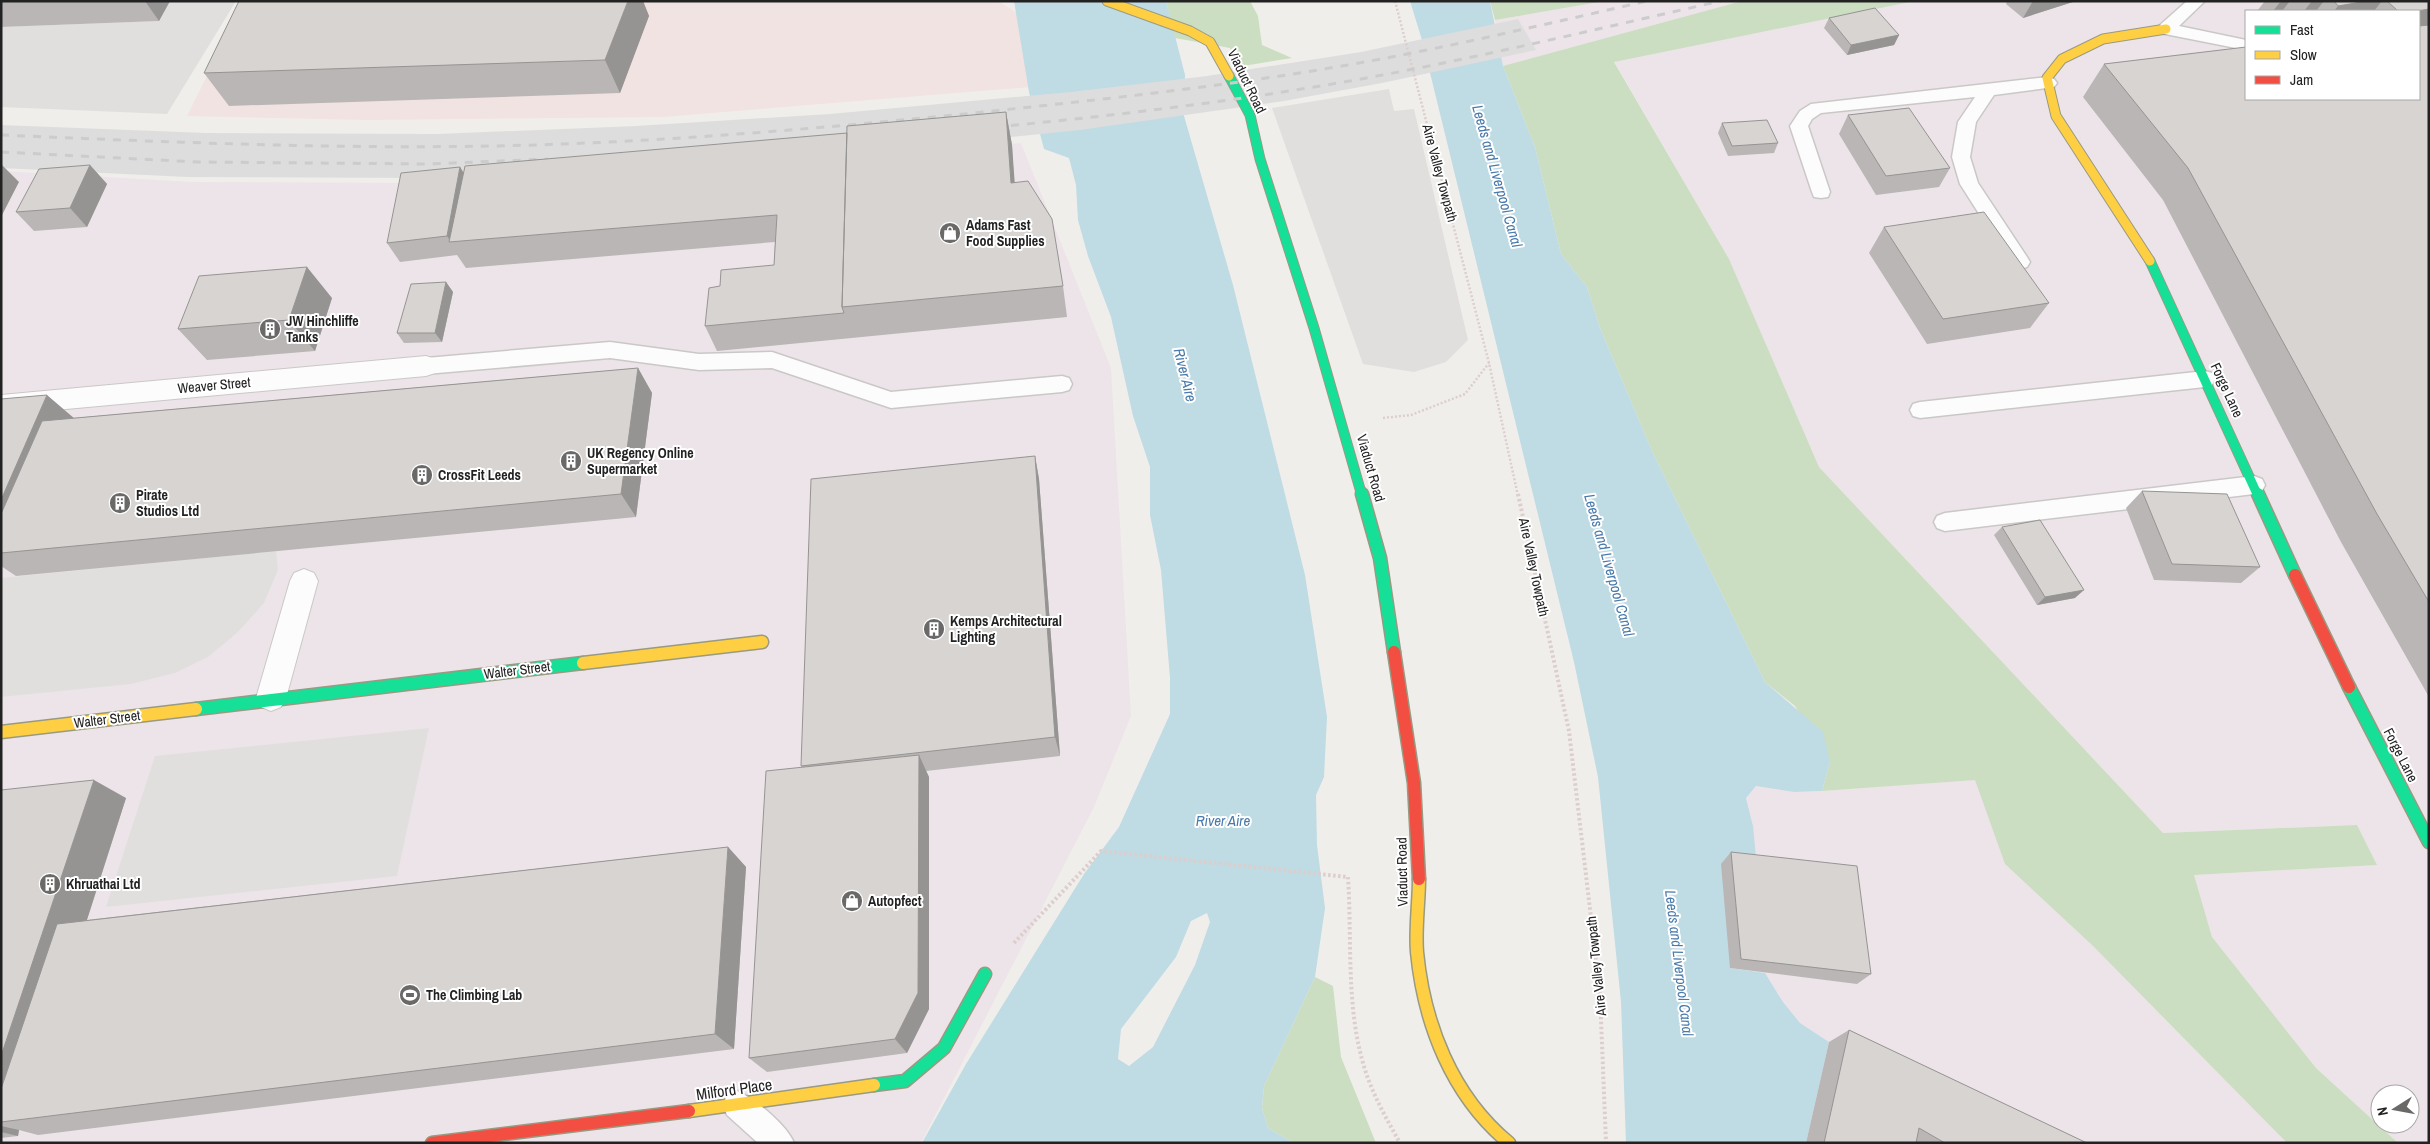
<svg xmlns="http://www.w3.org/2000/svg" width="2430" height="1144" font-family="'Archivo Narrow',sans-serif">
<rect width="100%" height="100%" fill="#f0eeeb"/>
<!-- commercial -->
<path fill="#f1e3e1" d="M244 1H998L1019 14 1031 87 662 117 366 120 187 116Z"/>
<!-- industrial -->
<path fill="#ede4e9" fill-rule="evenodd" d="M1605 1H1742L1503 66 1495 20Z
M1915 1H2429V1143H2398L2316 1068 2212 937 2194 875 2376 865 2357 825 2163 833 1819 467 1729 259 1614 61ZM2246 11H2419V99H2246ZM2380 1094H2410V1124H2380Z
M1021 143 1111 368 1131 716 1094 807 921 1143H1V171L192 182 415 183 667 174Z
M1976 779 2005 864 2093 946 2287 1143H1806L1829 1042 1800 1023 1783 1002 1765 973 1730 968 1721 864 1753 826 1746 798 1756 786 1794 792 1822 791Z"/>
<!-- forest -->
<path fill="#cbdec1" d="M1166 1H1250L1258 16 1262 45 1292 58 1237 67 1230 48 1175 38Z
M1490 1H1605L1495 20Z
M1742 1H1915L1614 62 1729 259 1819 467 2163 833 2357 825 2377 865 2194 875 2212 937 2316 1068 2398 1143H2287L2093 946 2005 864 1975 780 1822 791 1830 762 1795 706 1765 682 1652 451 1600 328 1587 287 1561 254 1535 147 1503 66Z
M1315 977 1333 986 1341 1057 1376 1143H1294L1268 1128 1262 1108 1264 1086Z"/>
<!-- parking -->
<path fill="#e0dfde" d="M170 1H236L167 114 1 107V27L159 21Z
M1389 89 1394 111 1414 109 1468 340 1446 362 1414 372 1363 364 1272 108Z
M276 551 278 570 264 603 238 632 208 657 175 673 131 684 1 697V578Z
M429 728 397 876 106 907 155 756Z"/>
<!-- water -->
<path fill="#bfdbe3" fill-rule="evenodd" d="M1014 1H1166L1185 75 1184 116 1233 285 1305 575 1327 717 1324 777 1316 795 1317 845 1325 908 1315 977 1264 1086 1262 1108 1268 1128 1294 1143H922L966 1064 1084 874 1119 827 1170 714V678L1161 570 1150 515V467L1133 416 1111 317 1088 256 1078 220 1076 185 1069 158 1044 149 1029 92ZM1207 913 1210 922 1195 965 1153 1047 1129 1066 1118 1059 1121 1029 1176 957 1191 921Z
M1410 1H1490L1503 66 1535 147 1561 254 1587 287 1600 328 1652 451 1765 682 1823 732 1830 762 1822 791 1794 792 1756 786 1746 798 1753 826 1757 868 1730 968 1765 973 1783 1002 1800 1023 1829 1042 1806 1143H1626L1621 1002 1598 777 1574 662 1422 40Z"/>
<!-- pier -->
<path fill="#dedddd" d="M1518 19 1536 50 1382 83 1284 101 1080 130 834 155 429 178 187 177 1 168V125L207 133 437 134 636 126 830 114 1071 92 1207 76 1361 52Z"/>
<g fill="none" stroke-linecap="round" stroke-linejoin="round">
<!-- lane casing -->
<g stroke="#c9c8c7" stroke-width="3">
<path id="lane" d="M2187 1H2205L2179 26 2246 40V50L2160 33 2158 29 2160 25Z
M2048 77 2054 79 2057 83 2054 87 1994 95 1976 122 1970 157 1978 183 2027 257 2030 262 2027 267 2020 269 2013 267 1960 184 1952 157 1958 122 1975 97 1821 113 1812 119 1808 126 1830 192 1828 197 1821 198 1814 197 1812 192 1790 126 1800 111 1811 104Z
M610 342 699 354 772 352 891 392 1062 376 1069 378 1072 384 1069 390 1062 392 891 408 772 368 699 370 610 358 426 374 419 372 416 366 419 360 426 358Z
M2205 371 2212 373 2215 379 2212 385 2205 387 1920 418 1913 416 1910 410 1913 404 1920 402Z
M2254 476 2262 479 2265 485 2262 491 2254 494 1945 531 1937 528 1934 522 1937 516 1945 513Z
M737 1091C754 1098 787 1125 794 1143H758L727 1115 723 1105 727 1095Z"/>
</g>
<!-- street casing -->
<g stroke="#c9c8c7" stroke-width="2">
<path id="street" d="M426 356 435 359 438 366 435 373 426 376 1 415V395Z
M304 569 314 573 318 581 286 698 281 707 271 711 261 707 256 698 290 581 294 573Z"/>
</g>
<!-- fast-far1 casing -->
<g stroke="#999a82" stroke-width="11">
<path id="fast-far1" d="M1229 76 1250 115 1260 159 1314 328 1362 496
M2150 261 2258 496"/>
</g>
<!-- fast casing -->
<g stroke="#999a82" stroke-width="15">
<path id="fast" d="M1362 494 1380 558 1394 652
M2258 494 2295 575
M2349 687 2429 842
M196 709 583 663
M874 1085 905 1081 944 1048 985 974"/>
</g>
<!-- slow-far1 casing -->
<g stroke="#999a82" stroke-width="11">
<path id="slow-far1" d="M1107 1 1190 31 1210 42 1229 76
M2150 261 2056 116 2047 78 2062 59 2103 39 2166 29"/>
</g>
<!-- slow casing -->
<g stroke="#999a82" stroke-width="15">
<path id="slow" d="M583 663 762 642
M1 732 196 709
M1419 879C1419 903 1415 928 1417 952 1424 1024 1452 1096 1509 1143
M689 1111 874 1085"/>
</g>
<!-- jam casing -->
<g stroke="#999a82" stroke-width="15">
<path id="jam" d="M2295 575 2349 687
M1394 652 1414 783 1419 879
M432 1143 689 1111"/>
</g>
<!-- path-far1 -->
<path stroke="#dccecd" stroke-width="2.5" stroke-dasharray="2 2" stroke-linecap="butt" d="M1395 1 1489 363 1518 496
M1383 418 1411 415 1465 394 1489 363"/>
<!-- path -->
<path stroke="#dccecd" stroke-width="4" stroke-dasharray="2.5 2.5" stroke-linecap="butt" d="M1518 494 1569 731 1600 994 1606 1143
M1014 943 1101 851 1348 877C1352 938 1346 1004 1363 1063 1371 1092 1386 1118 1400 1143"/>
<!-- lane -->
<use href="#lane" fill="#fdfcfc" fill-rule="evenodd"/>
<!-- street -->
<use href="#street" fill="#fdfcfc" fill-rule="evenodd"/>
<!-- fast-far1 -->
<use href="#fast-far1" stroke="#16e098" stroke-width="9"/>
<!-- fast -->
<use href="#fast" stroke="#16e098" stroke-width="12"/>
<!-- slow-far1 -->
<use href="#slow-far1" stroke="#ffcf43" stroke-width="9"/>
<!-- slow -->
<use href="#slow" stroke="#ffcf43" stroke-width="12"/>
<!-- jam -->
<use href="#jam" stroke="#f24e42" stroke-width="12"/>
<!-- rail -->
<path stroke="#ccc" stroke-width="3" stroke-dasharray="8 8" stroke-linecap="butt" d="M995 127C1112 116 1228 102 1344 82 1470 60 1596 29 1721 1
M1 135C165 142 328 149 492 146 653 143 814 129 974 113 1107 99 1239 85 1370 61 1463 44 1555 22 1647 1
M1 152 198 162 429 164 548 159"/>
</g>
<!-- wall -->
<path fill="#b9b6b5" d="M1 1H170L159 21 1 27Z
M239 1H643L649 16 620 93 229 106 204 73Z
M2007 1H2076L2023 18 2006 4Z
M2265 1H2429V697L2341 542 2163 200 2083 97 2104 64 2419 99V11H2257Z
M1829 18 1899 35 1894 45 1847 55 1824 28Z
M1006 112 1012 145 1014 183 1063 286 1067 317 717 351 705 326 720 286 774 265 775 242 466 268 457 255 400 262 387 243 460 167 463 172 847 133Z
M1848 115 1950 168 1939 187 1876 195 1839 134Z
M1722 123 1778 143 1774 153 1728 156 1718 133Z
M90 165 107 184 87 227 34 231 16 212Z
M1884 227 2049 303 2030 328 1927 344 1869 253Z
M446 282 453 292 442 342 404 343 397 333Z
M332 298 315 351 207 360 178 329Z
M638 368 652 393 636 517 16 576 1 566V399L74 418Z
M1035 456 1039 479 1060 756 926 771 929 777V1009L907 1053 767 1072 749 1058 802 767 801 766Z
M2142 491 2260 567 2241 583 2154 580 2126 508Z
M2002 527 2075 598 2037 605 1994 535Z
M1 790 126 798 87 920 728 847 746 867 734 1049 38 1135 19 1130 18 1136 1 1138Z
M1731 852 1871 974 1857 984 1730 968 1721 864Z
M1849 1030 2087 1143H1806L1829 1042Z"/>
<!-- shaded-wall -->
<path fill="#969493" d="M145 1H170L159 21Z
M628 1H643L649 16 620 93 605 60Z
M2033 1H2076L2023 18Z
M2281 1H2290L2282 11H2273Z
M2312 1H2324L2316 11H2304Z
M2367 1H2382L2374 11H2334L2338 6Z
M2429 9V38L2419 40V11Z
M1899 35 1894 45 1847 55 1851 45Z
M1006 112 1012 145 1017 215 1011 183Z
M1 164 19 182 1 217Z
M90 165 107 184 87 227 70 208Z
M460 167 471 185 451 242 447 236Z
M307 267 332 298 315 351 289 320Z
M446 282 453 292 442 342 435 333Z
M638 368 652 393 636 517 621 494Z
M47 395 75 419 1 545V500Z
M1035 456 1039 479 1060 756 1055 737Z
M2084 590 2075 598 2037 605 2045 597Z
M919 755 929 777V1009L907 1053 895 1039Z
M94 780 126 798 23 1119 1 1122V1056Z
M728 847 746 867 734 1049 715 1034Z
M1 1126 19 1130 18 1136 1 1132Z"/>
<!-- building -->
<path fill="#d7d4d2" stroke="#969493" d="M239 1H628L605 60 204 73Z
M2334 1H2367L2338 6Z
M2387 1H2429V9L2417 11H2398Z
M1875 8 1899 35 1851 45 1829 18Z
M2429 25V602L2377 514 2188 168 2104 64 2246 47V99H2419V26Z
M1909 108 1950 168 1886 176 1848 115Z
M1006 112 1011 183 1028 181 1052 219 1063 286 842 307 847 126Z
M1767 120 1778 143 1732 146 1722 123Z
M847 133 842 307 844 313 705 326 709 288 720 286 721 270 774 265 777 215 449 242 465 166Z
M90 165 70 208 16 212 39 169Z
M460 167 447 236 387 243 401 173Z
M1984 212 2049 303 1943 319 1884 227Z
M307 267 289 320 178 329 199 276Z
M446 282 435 333H397L411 284Z
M638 368 621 494 1 553V514L42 421Z
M47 395 1 500V399Z
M1035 456 1055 737 801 766 811 479Z
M2142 491 2227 494 2260 567 2172 564Z
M2040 520 2084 590 2045 597 2002 527Z
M919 755 918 993 895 1039 749 1058 766 771Z
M94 780 1 1056V790Z
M728 847 715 1034 1 1122V1089L57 924Z
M1731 852 1857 866 1871 974 1741 959Z
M1849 1030 2087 1143H1945L1919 1128 1916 1143H1824Z"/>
<!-- icons -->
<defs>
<g id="shop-disc" transform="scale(1.125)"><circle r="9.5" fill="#6a6968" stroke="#fff"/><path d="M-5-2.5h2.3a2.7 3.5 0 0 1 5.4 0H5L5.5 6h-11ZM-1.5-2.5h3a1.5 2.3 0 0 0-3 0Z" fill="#fff"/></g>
<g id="building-disc" transform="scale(1.125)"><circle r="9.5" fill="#6a6968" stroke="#fff"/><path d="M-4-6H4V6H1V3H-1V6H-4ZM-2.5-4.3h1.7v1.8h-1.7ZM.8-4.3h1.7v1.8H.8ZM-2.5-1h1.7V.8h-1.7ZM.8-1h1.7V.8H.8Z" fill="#fff"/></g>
<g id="stadium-disc" transform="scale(1.125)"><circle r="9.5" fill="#6a6968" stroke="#fff"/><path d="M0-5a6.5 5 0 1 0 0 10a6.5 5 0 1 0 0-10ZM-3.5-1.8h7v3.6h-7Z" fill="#fff"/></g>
</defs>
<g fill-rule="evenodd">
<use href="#shop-disc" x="950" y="233"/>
<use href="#building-disc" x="270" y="329"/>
<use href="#building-disc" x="571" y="461"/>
<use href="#building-disc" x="422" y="475"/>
<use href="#building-disc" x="120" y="503"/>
<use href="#building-disc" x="934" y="629"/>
<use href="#building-disc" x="50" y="884"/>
<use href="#shop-disc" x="852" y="901"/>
<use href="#stadium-disc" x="410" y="995"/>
</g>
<g text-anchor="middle" stroke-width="4" stroke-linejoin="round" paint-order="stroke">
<!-- street labels -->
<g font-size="14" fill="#222" stroke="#fff">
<text transform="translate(1247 81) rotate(64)" y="5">Viaduct Road</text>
<text transform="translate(1440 173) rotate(75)" y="5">Aire Valley Towpath</text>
<text transform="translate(214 385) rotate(-5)" y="5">Weaver Street</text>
<text transform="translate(2227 390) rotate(65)" y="5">Forge Lane</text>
<text transform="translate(1371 468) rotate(74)" y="5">Viaduct Road</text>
<text transform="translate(1534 567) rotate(78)" y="5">Aire Valley Towpath</text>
<text transform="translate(517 670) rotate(-7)" y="5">Walter Street</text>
<text transform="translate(107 719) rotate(-7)" y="5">Walter Street</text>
<text transform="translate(2401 755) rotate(63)" y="5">Forge Lane</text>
<text transform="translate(1402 872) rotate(-91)" y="5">Viaduct Road</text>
<text transform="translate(1596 966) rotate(-96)" y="5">Aire Valley Towpath</text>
</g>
<!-- poi labels -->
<g font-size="14" font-weight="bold" fill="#222" stroke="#fff" text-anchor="start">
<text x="966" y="230">Adams Fast<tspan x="966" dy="16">Food Supplies</tspan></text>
<text x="286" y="326">JW Hinchliffe<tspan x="286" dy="16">Tanks</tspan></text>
<text x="587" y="458">UK Regency Online<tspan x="587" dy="16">Supermarket</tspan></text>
<text x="438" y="480">CrossFit Leeds</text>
<text x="136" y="500">Pirate<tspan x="136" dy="16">Studios Ltd</tspan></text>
<text x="950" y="626">Kemps Architectural<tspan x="950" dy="16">Lighting</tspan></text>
<text x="66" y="889">Khruathai Ltd</text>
<text x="868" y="906">Autopfect</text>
<text x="426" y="1000">The Climbing Lab</text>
</g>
<!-- water labels -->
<g font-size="15" font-style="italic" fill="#4a7aab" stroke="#fff">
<text transform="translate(1497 176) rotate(74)" y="5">Leeds and Liverpool Canal</text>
<text transform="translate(1185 375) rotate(76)" y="5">River Aire</text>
<text transform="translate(1609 565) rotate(74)" y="5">Leeds and Liverpool Canal</text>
<text x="1223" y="826">River Aire</text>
<text transform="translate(1679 963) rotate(83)" y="5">Leeds and Liverpool Canal</text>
</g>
<!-- near-street labels -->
<g font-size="16" fill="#222" stroke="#fff">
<text transform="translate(734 1089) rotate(-8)" y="6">Milford Place</text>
</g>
</g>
<!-- border -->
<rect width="2430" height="1144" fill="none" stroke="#222222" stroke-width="5"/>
<!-- legend -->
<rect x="2245" y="10" width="175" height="90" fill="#ffffff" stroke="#a7a7a7"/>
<rect x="2255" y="26" width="25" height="8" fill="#16e098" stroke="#a7a7a7"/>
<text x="2290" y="35" font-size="15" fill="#222222">Fast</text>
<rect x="2255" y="51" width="25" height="8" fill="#ffcf43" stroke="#a7a7a7"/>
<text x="2290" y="60" font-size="15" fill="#222222">Slow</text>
<rect x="2255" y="76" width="25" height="8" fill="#f24e42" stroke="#a7a7a7"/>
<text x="2290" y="85" font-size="15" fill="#222222">Jam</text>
<!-- north arrow -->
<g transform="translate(2395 1109) rotate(259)"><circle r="24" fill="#ffffff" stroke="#a7a7a7"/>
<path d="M0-4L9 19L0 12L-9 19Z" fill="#6a6968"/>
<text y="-8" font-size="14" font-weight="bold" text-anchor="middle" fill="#222222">N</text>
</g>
</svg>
